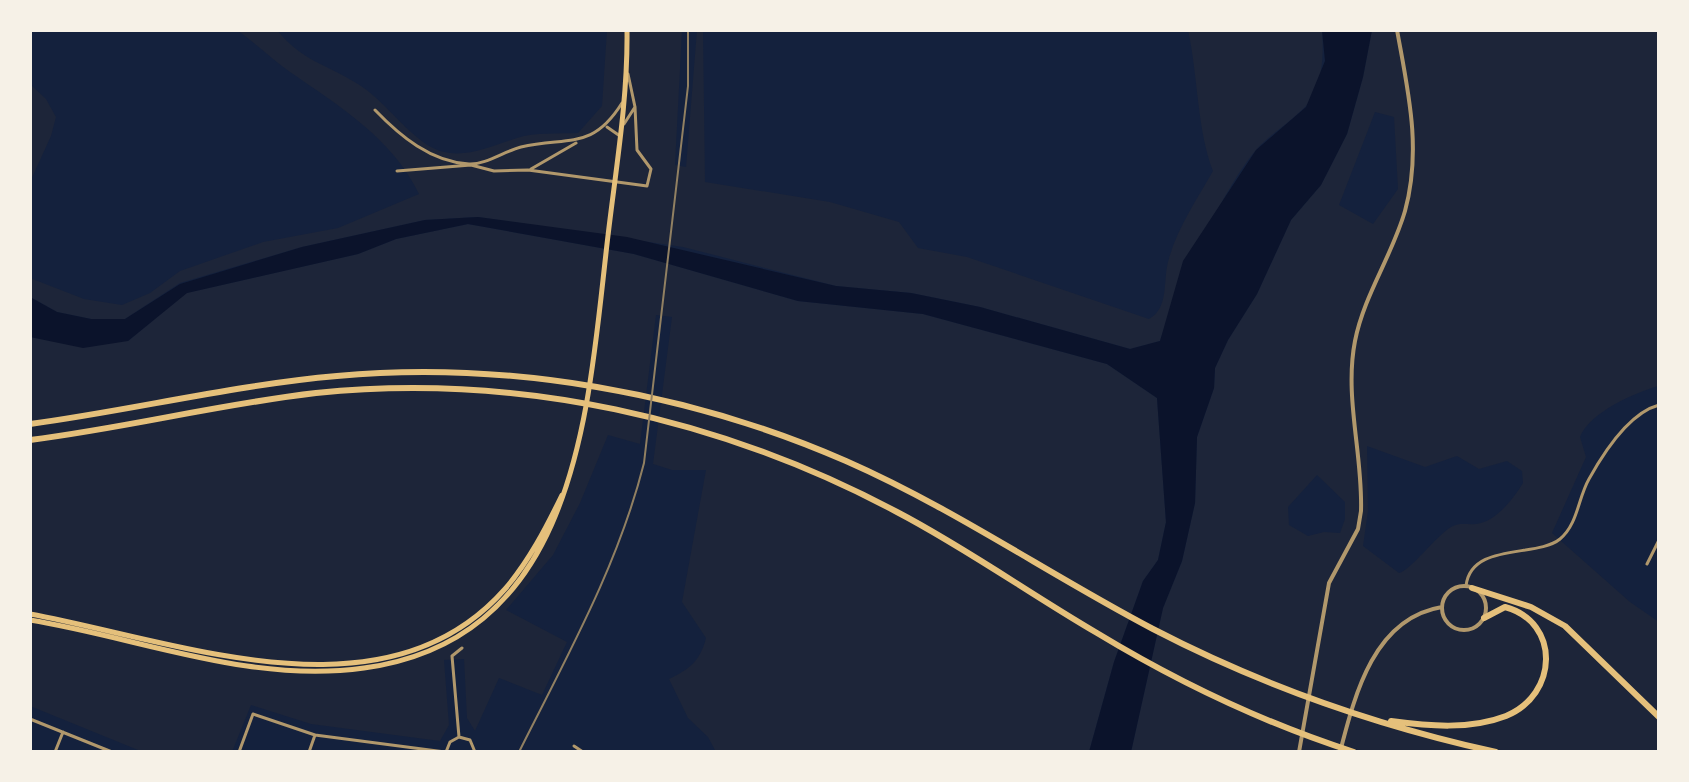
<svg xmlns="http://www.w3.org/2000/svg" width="1689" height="782" font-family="Figtree,sans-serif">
<rect width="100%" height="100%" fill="#14213d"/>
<!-- green -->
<path fill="#1d2539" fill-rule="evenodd" d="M237 30H277C302 61 326 64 358 84 382 99 400 125 423 142 454 165 486 148 517 138 535 132 559 134 578 133L602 106 607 30H682L675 165 686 167 697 30H703L705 182 830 202 899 222 918 248 967 257 1149 319C1169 308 1163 281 1168 262 1176 230 1197 199 1213 171 1197 130 1198 76 1188 30H1322C1324 55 1323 91 1302 110 1288 124 1269 135 1256 150 1222 190 1177 290 1160 341L1130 349 980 307 911 293 836 286 683 247 478 217 425 220 302 247 180 283 125 319H91L57 312 30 297V278L84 299 122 305 150 293 180 271 263 242 338 228 419 194C392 138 339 106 290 72 272 59 255 43 237 30Z
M1372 30H1659V386C1635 392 1589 413 1580 437L1586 457 1552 533 1630 602 1659 622V752H1131L1163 608 1182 561 1195 503 1197 437 1214 388 1215 368 1228 340 1257 294 1291 220 1321 185 1347 134 1363 77ZM1375 112 1394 117 1398 189 1373 224 1339 205ZM1367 446 1425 467 1457 456 1479 469 1507 461 1522 471 1523 483C1514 498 1496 522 1476 524 1467 525 1460 522 1451 527 1436 536 1410 571 1399 573L1363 546 1368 511ZM1317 475 1345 502V519L1340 533 1324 532 1308 536 1289 525 1288 507Z
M30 84 46 99 56 117 51 136 30 182Z
M468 224 634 254 798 301 923 314 1107 364 1157 398 1166 522 1158 560 1143 581 1114 662 1089 752H716L708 737 688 718 669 679C690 669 700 661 706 638L682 602 706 470H672L653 464 672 317 656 315 640 444 608 435 580 503 553 555 506 610 567 642 542 695 499 678 475 731 467 718 464 659 444 660 449 725 440 741 311 724 251 705 232 752H143L30 706V337L128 341 186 293 358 254 396 239Z"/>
<!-- water -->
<path fill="#0b132b" d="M1322 30H1372L1363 77 1347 134 1321 185 1291 220 1257 294 1228 340 1215 368 1214 388 1197 437 1195 503 1182 561 1163 608 1131 752H1089L1114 662 1143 581 1158 560 1166 522 1157 398 1107 364 923 314 798 301 634 254 468 224 396 239 358 254 187 293 128 341 83 348 30 337V297L57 312 91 319H125L180 284 302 247 425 220 478 217 627 237 836 286 911 293 980 307 1130 349 1160 341 1183 261 1256 150 1306 107 1325 61Z"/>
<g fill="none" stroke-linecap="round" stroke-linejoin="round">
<!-- minor -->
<path stroke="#b1986c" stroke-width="3" d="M375 110C400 136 431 162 469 164 485 165 505 151 521 147 568 136 592 151 622 103
M624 124 635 107
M607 127 620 136
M531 169 576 143
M397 171 471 165 494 171 528 170 647 186 651 169 637 150 635 107 628 74
M1647 564 1659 540
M1466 586C1471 542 1537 558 1560 539 1578 524 1578 498 1589 479 1604 452 1629 413 1659 405
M30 719 112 752
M459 737 452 656 462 648
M574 746 583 752
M55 752 63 732
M239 752 253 714 315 735 445 752
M309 752 315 735
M446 752 450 742 459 737 470 740 475 752"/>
<!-- tertiary -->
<path stroke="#b1986c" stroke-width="4" d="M1442 608a22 22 0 1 1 44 0a22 22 0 1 1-44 0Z
M1299 752 1329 583 1358 529 1361 511C1363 455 1344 397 1355 341 1364 295 1392 256 1405 211 1422 149 1408 91 1397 30
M1340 752C1355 694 1374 618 1442 607"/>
<!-- trunk -->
<path stroke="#e5c07b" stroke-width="5" d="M30 614C178 641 385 725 505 589 529 561 546 528 562 495
M30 620C140 638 250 684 364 668 574 639 587 421 606 253 614 179 628 104 627 30"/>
<!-- motorway -->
<path stroke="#e5c07b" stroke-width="6" d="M30 424C133 410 234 385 337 376 506 360 691 393 846 461 953 508 1050 575 1153 629 1261 685 1378 726 1496 752
M30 440C126 428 220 404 316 393 516 372 721 418 897 512 966 548 1030 594 1097 633 1178 682 1264 723 1354 752
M1472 588 1531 607 1565 626 1659 717
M1391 721C1428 726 1470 730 1506 716 1558 695 1561 622 1505 607L1484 618"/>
<!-- rail -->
<path stroke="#918062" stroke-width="2" d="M519 752C566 658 618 566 644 463L688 86V30"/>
</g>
<!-- border -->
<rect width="1689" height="782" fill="none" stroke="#f6f1e7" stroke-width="64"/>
</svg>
